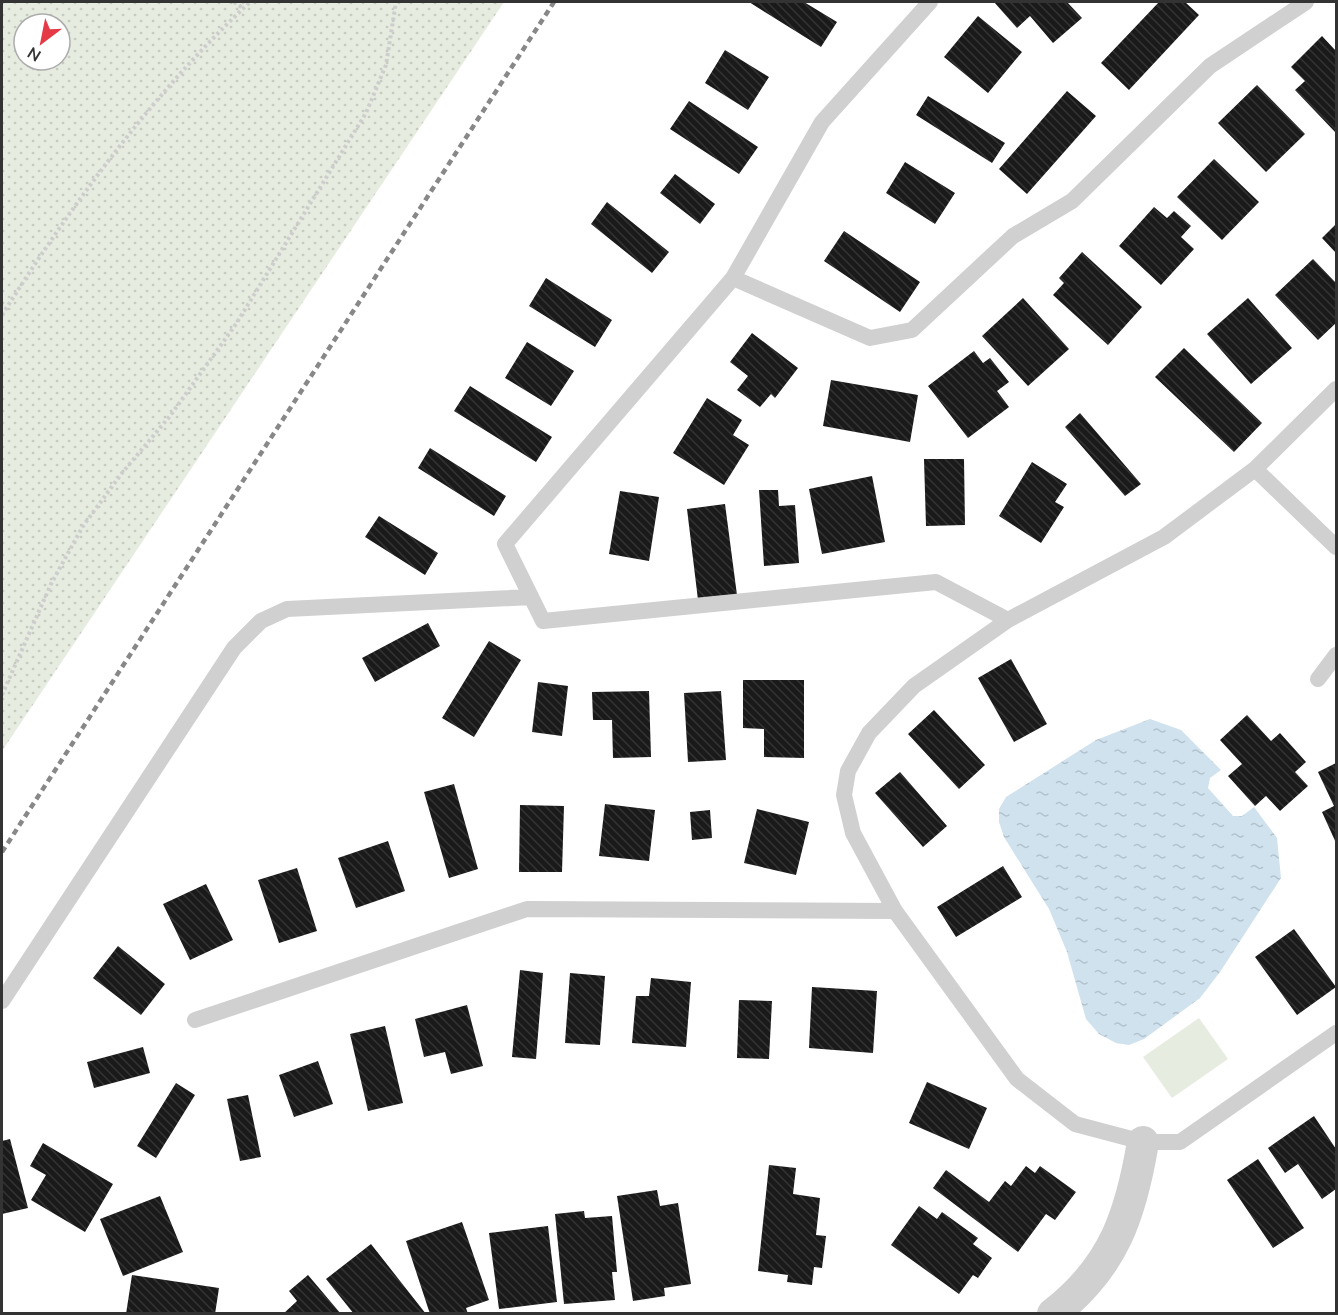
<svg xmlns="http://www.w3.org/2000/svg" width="1338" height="1315" font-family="Mulish,sans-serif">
<defs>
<pattern id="grass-dots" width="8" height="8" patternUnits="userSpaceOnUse" patternTransform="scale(1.5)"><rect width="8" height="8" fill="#e6ecdf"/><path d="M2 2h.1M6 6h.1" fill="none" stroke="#c6cbc0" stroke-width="1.8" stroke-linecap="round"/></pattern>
<pattern id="water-ripples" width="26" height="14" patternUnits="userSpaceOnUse" patternTransform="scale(1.5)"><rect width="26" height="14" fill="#cfe2ee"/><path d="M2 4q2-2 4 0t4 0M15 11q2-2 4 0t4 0" fill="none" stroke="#b2c2cd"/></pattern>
<pattern id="building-back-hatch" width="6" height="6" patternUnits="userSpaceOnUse" patternTransform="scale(1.5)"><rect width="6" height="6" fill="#1a1a1a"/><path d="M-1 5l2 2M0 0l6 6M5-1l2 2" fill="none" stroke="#333"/></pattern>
</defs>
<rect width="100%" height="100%" fill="#fff"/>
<!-- grass -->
<path fill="url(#grass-dots)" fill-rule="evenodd" d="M2 2H504L2 751ZM24 24H60V60H24Z"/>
<!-- pitch -->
<path fill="#e6ecdf" d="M1199 1018 1228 1059 1172 1098 1143 1057Z"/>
<!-- water -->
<path fill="url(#water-ripples)" d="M1150 719 1181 730 1221 770 1210 778 1208 788 1233 816H1242L1254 807 1277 838 1281 878 1220 972 1200 998 1144 1039 1129 1045 1116 1043 1099 1034 1086 1019 1067 952 1049 909 1004 837 999 822V809L1006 797 1096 740Z"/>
<!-- building -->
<path fill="url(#building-back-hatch)" d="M749 2H804L837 22 821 47Z
M994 2H1067L1082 18 1053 43 1030 16 1017 28Z
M1159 2H1185L1199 15 1129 90 1101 63Z
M978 16 1022 52 988 93 944 57Z
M1322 36 1336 51V133L1295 90 1305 81 1291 67Z
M725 50 769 77 748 110 705 83Z
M1257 85 1305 134 1266 172 1218 123Z
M1067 91 1096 116 1027 194 999 169Z
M928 96 1005 143 992 163 916 115Z
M689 101 758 147 739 174 670 129Z
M1214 159 1259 202 1222 240 1177 197Z
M905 162 955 193 935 224 886 193Z
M675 174 715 204 700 224 660 193Z
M607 202 669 252 652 273 591 224Z
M1154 207 1167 218 1174 211 1191 226 1181 237 1194 249 1161 285 1119 246Z
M1336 224V253L1322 238Z
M844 231 920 282 900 312 824 261Z
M1082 252 1142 307 1108 345 1053 295 1064 283 1059 278Z
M1313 259 1336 283V323L1318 340 1275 295Z
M546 278 612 320 595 347 529 306Z
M1023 298 1069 349 1028 386 982 336Z
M1248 298 1292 348 1251 384 1207 334Z
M752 333 798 368 775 398 771 394 760 407 737 390 748 376 730 362Z
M527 342 574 371 551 406 505 378Z
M1184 348 1262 423 1234 452 1155 377Z
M974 351 983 363 990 358 1009 382 997 391 1009 407 968 438 928 386Z
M831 380 918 395 910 442 823 426Z
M470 386 552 437 536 462 454 411Z
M707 398 742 420 733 435 749 445 724 485 673 453Z
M1080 413 1141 484 1125 496 1065 427Z
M430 448 506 496 494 516 418 468Z
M924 459H964L965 525 926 526Z
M1032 462 1067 484 1055 502 1064 507 1041 543 999 516Z
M872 476 885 542 822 554 809 489Z
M759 490H778L779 506 795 505 799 563 764 566Z
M620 491 659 497 649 561 609 554Z
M725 504 737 595 698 600 687 509Z
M379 516 438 553 425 575 365 537Z
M428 623 440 646 375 682 362 658Z
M489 641 521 660 474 737 442 718Z
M1011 659 1047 724 1014 742 978 678Z
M743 680H804V758L764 757V729L743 728Z
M538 682 568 686 562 736 532 732Z
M649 691 651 757 613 758 612 720H593L592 692Z
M721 691 726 760 688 762 684 693Z
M934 710 985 765 959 789 908 734Z
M1247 715 1271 741 1280 733 1306 762 1295 772 1308 786 1280 811 1266 796 1255 806 1228 776 1242 764 1220 740Z
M1336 763V843L1322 812 1334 806 1318 772Z
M900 772 947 826 923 847 875 793Z
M454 784 478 869 449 878 424 792Z
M605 804 655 810 649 861 599 856Z
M520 805 564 806 562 872H519Z
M757 809 809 822 796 875 744 863Z
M710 810 712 838 692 840 690 812Z
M388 841 405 891 356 908 338 858Z
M1003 866 1022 897 956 937 937 907Z
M297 868 317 931 279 943 258 880Z
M206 884 233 940 190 960 163 904Z
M1294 929 1336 987 1297 1015 1255 957Z
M118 946 165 984 141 1015 93 978Z
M520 970 543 973 536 1059 512 1057Z
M570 973 605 976 600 1045 565 1043Z
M651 978 691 982 686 1047 632 1043 636 996H649Z
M812 987 877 991 873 1053 809 1048Z
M739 1000 772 1001 769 1059 737 1058Z
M467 1005 483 1066 451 1074 445 1052 424 1057 415 1019Z
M385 1026 403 1103 368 1111 350 1034Z
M143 1047 150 1073 94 1088 87 1062Z
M318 1061 333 1104 294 1117 279 1075Z
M927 1082 987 1108 969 1149 909 1123Z
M176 1083 195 1095 156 1158 137 1146Z
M248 1095 261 1157 240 1161 227 1099Z
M1314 1116 1336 1149V1189L1322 1199 1298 1164 1285 1173 1268 1148Z
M10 1139 28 1208 2 1214V1141Z
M43 1143 113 1184 85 1232 31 1200 46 1175 30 1166Z
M1258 1159 1304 1228 1273 1248 1227 1180Z
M769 1165 796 1168 793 1194 820 1198 816 1235 826 1236 822 1268 814 1267 812 1285 787 1282 788 1275 758 1271Z
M1026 1166 1035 1173 1040 1166 1076 1192 1055 1220 1046 1214 1018 1252 933 1188 946 1170 989 1202 1005 1181 1011 1186Z
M657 1190 660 1206 678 1203 691 1284 664 1288 665 1296 633 1301 617 1196Z
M160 1196 183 1252 123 1276 100 1219Z
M919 1206 937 1219 942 1212 978 1238 973 1244 992 1258 978 1278 973 1275 959 1294 891 1245Z
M584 1211 585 1218 612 1216 617 1272H612L615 1300 564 1304 555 1214Z
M462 1222 489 1300 466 1308 468 1314H430L406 1241Z
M548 1226 557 1302 499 1309 489 1233Z
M371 1244 426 1314H354L326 1279Z
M132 1275 219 1288 215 1314H126Z
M308 1275 341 1314H283L297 1301 289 1291Z"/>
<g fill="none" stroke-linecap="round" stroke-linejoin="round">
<!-- path -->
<path stroke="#cdcdcd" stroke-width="4" stroke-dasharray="3 3" stroke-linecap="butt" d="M234 2 243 8
M2 315C73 203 153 93 250 2
M2 695 51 584 83 526 122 473 170 416 236 324 366 113 386 65 396 2"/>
<!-- lane -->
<path stroke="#d0d0d0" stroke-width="16" d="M930 2 822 122 733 278 505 544 543 621 936 582 1008 620
M733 278 870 338 912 330 1013 236 1072 201 1210 66 1306 2
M1336 389 1255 469 1164 537 1008 620 914 686 869 733 848 771 844 795 853 833 895 911 1017 1079 1075 1124 1143 1142H1180L1336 1033
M1255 469 1336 547
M1318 679 1336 655
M2 1001 234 648 261 621 287 609 531 597
M195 1020 527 909 895 911"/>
<!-- street -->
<path stroke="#d0d0d0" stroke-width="32" d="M1053 1314C1114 1267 1131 1214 1143 1142"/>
<!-- rail -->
<path stroke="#888" stroke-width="4.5" stroke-dasharray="6 4.5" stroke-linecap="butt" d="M2 852 554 2"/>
</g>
<!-- border -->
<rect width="1338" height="1315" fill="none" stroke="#333333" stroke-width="6"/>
<!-- north arrow -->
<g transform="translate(42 42) rotate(212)"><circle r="28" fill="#ffffff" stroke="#adadad" stroke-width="1.5"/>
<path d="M0-4.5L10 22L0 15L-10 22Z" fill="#e63946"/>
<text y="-9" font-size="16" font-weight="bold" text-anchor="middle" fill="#333333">N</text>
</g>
</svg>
